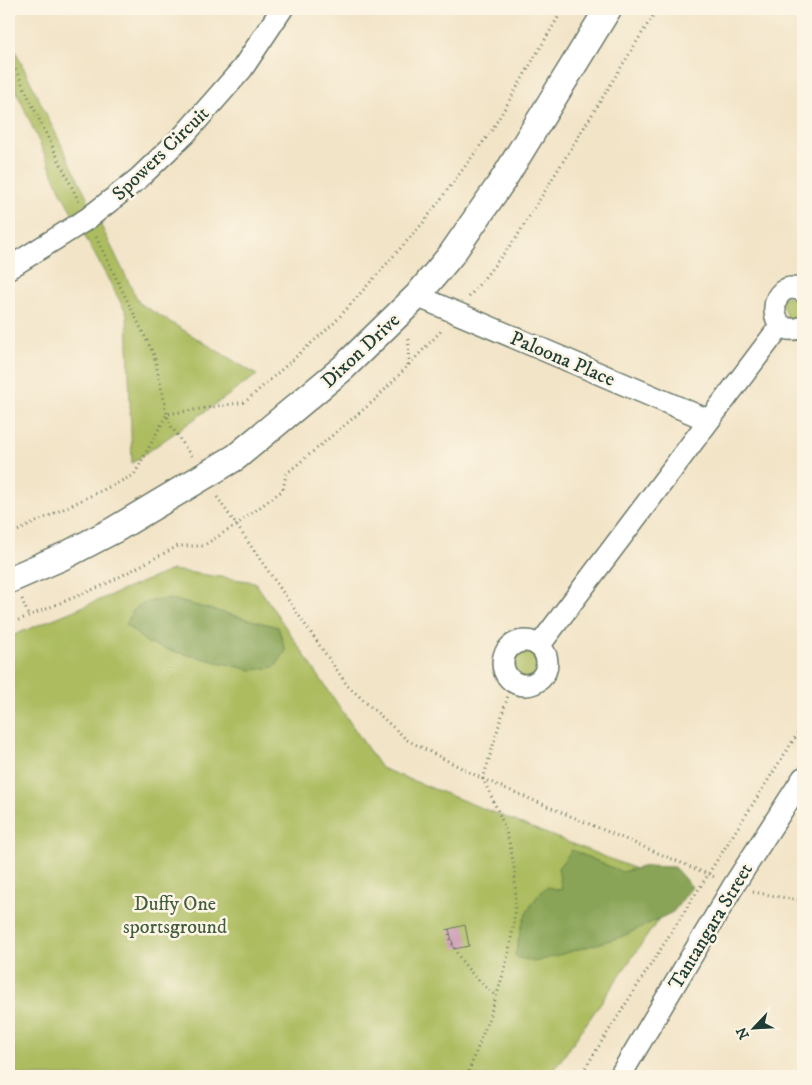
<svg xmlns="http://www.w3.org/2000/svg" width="812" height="1085" font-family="'IM FELL DW Pica',serif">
<rect width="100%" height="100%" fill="#fcf5e5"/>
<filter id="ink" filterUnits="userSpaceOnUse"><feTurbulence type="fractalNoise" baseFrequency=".02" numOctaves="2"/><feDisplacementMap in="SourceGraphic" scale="10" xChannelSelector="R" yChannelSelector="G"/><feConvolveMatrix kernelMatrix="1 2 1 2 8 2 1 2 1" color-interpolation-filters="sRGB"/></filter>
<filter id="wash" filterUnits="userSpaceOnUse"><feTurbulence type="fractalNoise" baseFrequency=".0096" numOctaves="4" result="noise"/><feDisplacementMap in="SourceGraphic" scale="20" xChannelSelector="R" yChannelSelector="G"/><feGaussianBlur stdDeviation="1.12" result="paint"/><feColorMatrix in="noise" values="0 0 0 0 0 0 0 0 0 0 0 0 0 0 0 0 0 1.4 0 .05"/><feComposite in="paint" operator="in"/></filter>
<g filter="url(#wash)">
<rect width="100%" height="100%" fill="#f2e4c7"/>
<!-- green -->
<path fill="#acbc5f" stroke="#667c4a" d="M9 38 139 303 257 375 132 463 127 314 62 194 9 74Z
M803 294V324L790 327 780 298Z
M172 570 255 582 381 768 681 887 550 1076H9V637Z
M505 663a20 20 0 1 1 40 0a20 20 0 1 1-40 0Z"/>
<!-- forest -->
<path fill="#89a456" stroke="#547045" d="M171 599 278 627 286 651 275 667 251 670 176 652 147 643 126 625C135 599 148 602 171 599Z
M572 850 622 872 646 866 674 867 692 887 673 912 621 937 535 962 515 957C521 927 523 910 546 887L562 890 558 868Z"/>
<g id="blocks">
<!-- building -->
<path fill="#ca95b1" d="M465 925 469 946 454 949 449 929Z"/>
</g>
</g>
<g filter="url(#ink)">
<use href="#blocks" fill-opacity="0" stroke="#697767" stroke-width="1"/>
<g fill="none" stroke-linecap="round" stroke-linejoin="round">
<!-- minor casing -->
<g stroke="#697767" stroke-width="24">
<path id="minor" d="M9 268 87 219 138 179 185 134 242 69 282 9
M803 291C767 274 764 342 803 327
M417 296 708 420
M503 663a22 22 0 1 1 44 0a22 22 0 1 1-44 0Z
M539 646 781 325
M620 1076 734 885 803 778"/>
</g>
<!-- major casing -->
<g stroke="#697767" stroke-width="29">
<path id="major" d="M9 580 64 556 114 530 236 457 343 368 417 296 451 255 503 180 608 9"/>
</g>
<!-- path -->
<path stroke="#697767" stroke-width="3" stroke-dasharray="1 4" stroke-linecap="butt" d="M9 56 79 202
M96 237 154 355 169 423 191 456
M469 297 516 238 657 9
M408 365 409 336
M217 497 347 685 407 740 483 779 717 878
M9 535 134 475 167 414 245 402 334 323 423 223 492 130 563 9
M22 599 29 617
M9 624 104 585 178 546H203L236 525 283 490 286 474 376 399 443 329
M753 892 803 901
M448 929C453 957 474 977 495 995
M467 1076C494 1004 529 925 510 846 505 823 493 801 483 779L512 682
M580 1076 803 725"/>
<!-- minor -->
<use href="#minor" stroke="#fff" stroke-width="21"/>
<!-- major -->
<use href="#major" stroke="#fff" stroke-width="26"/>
</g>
</g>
<g text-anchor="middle" stroke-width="5" stroke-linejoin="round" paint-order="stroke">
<!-- street labels -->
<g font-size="20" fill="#1f3d34" stroke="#fcf5e5">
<text transform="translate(160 153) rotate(-44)" y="7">Spowers Circuit</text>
<text transform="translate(360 350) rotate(-43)" y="7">Dixon Drive</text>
<text transform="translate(563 358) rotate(23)" y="7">Paloona Place</text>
<text transform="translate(710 926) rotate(-59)" y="7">Tantangara Street</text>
</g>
<!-- park labels -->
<g font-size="20" fill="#425d3f" stroke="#fcf5e5">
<text x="175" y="910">Duffy One<tspan x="175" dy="23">sportsground</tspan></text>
</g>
</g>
<!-- margin -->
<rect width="812" height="1085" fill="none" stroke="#fcf5e5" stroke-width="30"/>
<!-- north arrow -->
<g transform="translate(754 1028) rotate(245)" stroke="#fcf5e5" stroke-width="4" paint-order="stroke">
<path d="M0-4L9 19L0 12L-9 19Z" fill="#1f3d34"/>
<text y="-8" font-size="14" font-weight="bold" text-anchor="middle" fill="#1f3d34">N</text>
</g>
</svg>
